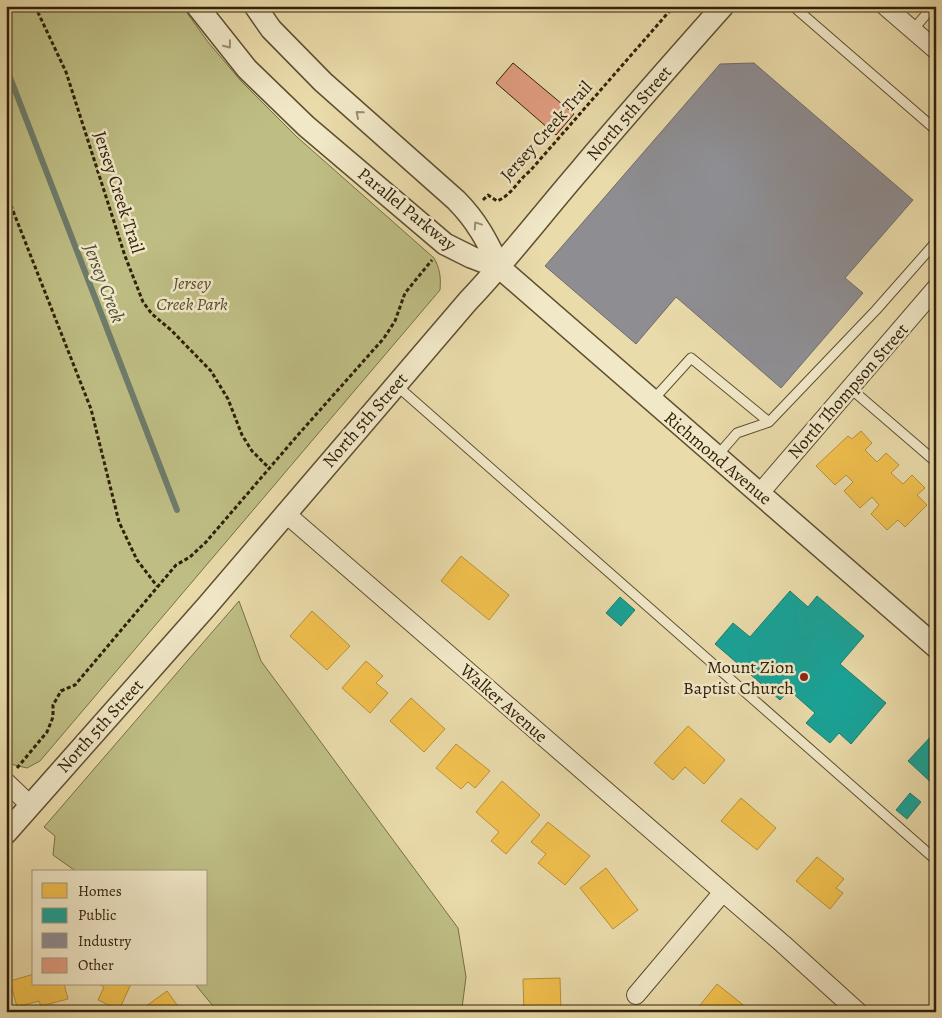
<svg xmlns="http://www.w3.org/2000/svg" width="942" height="1018" font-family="Alegreya,serif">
<rect width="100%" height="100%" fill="#eadbaa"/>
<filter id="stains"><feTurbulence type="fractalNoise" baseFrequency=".004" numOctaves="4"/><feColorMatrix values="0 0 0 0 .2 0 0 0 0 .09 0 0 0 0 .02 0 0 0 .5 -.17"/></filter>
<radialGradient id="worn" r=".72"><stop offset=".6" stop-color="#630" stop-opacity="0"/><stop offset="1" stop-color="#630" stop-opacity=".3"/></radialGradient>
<!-- green -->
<path fill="#bebe84" stroke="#776f46" d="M6 6H182L208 42 241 81 297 137 434 258C440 269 441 277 440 290L40 761 27 768 6 763Z
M239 601 261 661 458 928 466 977 462 1008 477 1012H221L213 1006 195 984H206V872H77L53 855 55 836 44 827Z"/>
<!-- homes -->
<path fill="#f2c14e" stroke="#b89139" d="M861 431 872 443 865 450 877 462 886 453 899 465 891 473 903 484 912 475 925 488 917 495 927 505 905 527 898 520 887 530 871 514 879 505 872 497 860 508 844 491 853 482 846 475 835 485 816 466 848 436 852 439Z
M461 556 509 595 489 620 441 581Z
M312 611 350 646 327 670 290 636Z
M366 661 383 676 376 683 388 693 370 713 342 688Z
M411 698 445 729 424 752 390 721Z
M688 726 725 760 704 784 685 767 673 780 654 763Z
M456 744 490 771 475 788 468 782 461 789 436 768Z
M502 781 540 815 506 854 491 841 499 832 476 812Z
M741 798 776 828 757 850 721 821Z
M548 822 590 856 565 885 538 863 546 854 531 842Z
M817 857 844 879 836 888 843 893 830 909 796 881Z
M606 868 638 910 613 929 580 888Z
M34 974V984H64L68 999 41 1006 39 1001 17 1007 10 981Z
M560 978 561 1012H524L523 979Z
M99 984H131L119 1010 98 1000 104 987Z
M717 984 752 1012H701L697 1009Z
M167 991 182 1012H138Z"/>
<!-- public -->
<path fill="#17a398" stroke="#1e7c6d" d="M790 591 808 607 817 596 864 636 840 664 886 703 851 744 839 733 830 743 806 723 815 713 789 690 780 700 715 644 733 623 750 637Z
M620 597 635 610 621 626 606 613Z
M936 731V787L908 761Z
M910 793 921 802 907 819 896 810Z"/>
<!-- industry -->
<path fill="#8d8d92" stroke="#716c69" d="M754 63 913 200 845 278 863 293 781 388 676 297 636 344 545 266 720 64Z"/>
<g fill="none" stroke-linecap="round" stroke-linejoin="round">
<!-- stream -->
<path stroke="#6e7c6c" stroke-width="6" d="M6 67 177 510"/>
</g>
<!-- building -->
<path fill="#e19d80" stroke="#302009" d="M513 63 574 114 556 135 496 83Z"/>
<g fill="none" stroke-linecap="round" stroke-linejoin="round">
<!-- service casing -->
<g stroke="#5e4f31" stroke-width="11">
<path id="service" d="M793 6 936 130
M913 30 933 6
M396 385 936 860
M850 388 936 462
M652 401 691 358 769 422
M717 456 737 433 769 422 876 310 936 242"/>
</g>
<!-- minor casing -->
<g stroke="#5e4f31" stroke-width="20">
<path id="minor" d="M885 6 936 50
M760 493 936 288
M285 513 783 944 858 1012
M6 782 30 805
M636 995 723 892"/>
</g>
<!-- tertiary casing -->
<g stroke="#5e4f31" stroke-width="24">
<path id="tertiary" d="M197 6 247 69 306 126 445 244 471 257 500 268 936 647
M255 6 271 29 323 82 456 200C477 221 487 241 500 268
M6 833 207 606 468 301C508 259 543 213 581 169 627 114 675 60 723 6"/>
</g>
<!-- path -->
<path stroke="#302009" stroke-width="3" stroke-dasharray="4 2.5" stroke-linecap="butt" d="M35 6 66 72 125 256 143 302 152 314 171 330 211 371 228 399 242 435 252 451 269 468
M6 193 91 409 119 522 137 560 157 586
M483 200 488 195 497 201C511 196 518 180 530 171L674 6
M17 768 47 732 53 717V705L61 691 75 685 176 565 190 557 206 542 297 436 384 338 395 321 405 293 432 260"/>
<!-- service -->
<use href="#service" stroke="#f1e8c8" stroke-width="9"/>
<!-- minor -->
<use href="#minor" stroke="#f1e8c8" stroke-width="18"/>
<!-- tertiary -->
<use href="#tertiary" stroke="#f1e8c8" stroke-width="21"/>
</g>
<!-- one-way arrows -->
<defs><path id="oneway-chevron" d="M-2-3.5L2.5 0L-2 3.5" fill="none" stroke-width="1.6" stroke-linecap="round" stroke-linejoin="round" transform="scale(1.25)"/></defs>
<g stroke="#9a8e72">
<use href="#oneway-chevron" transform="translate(228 45) rotate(52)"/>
<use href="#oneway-chevron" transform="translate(359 114) rotate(-139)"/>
<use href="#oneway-chevron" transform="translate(477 225) rotate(-124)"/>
</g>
<!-- markers -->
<circle fill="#8f2418" stroke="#f1e8c8" stroke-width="2" cx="804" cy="677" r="5"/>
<g text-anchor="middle" stroke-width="5" stroke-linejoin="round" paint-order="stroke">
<!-- street labels -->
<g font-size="18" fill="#302009" stroke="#f1e8c8">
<text transform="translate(629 113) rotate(-49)" y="6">North 5th Street</text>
<text transform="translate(546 131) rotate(-48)" y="6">Jersey Creek Trail</text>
<text transform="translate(119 192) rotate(72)" y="6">Jersey Creek Trail</text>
<text transform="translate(407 209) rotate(39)" y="6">Parallel Parkway</text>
<text transform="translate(848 391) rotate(-49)" y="6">North Thompson Street</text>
<text transform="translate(365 420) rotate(-49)" y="6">North 5th Street</text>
<text transform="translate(718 458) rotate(40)" y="6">Richmond Avenue</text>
<text transform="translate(504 703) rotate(41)" y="6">Walker Avenue</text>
<text transform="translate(100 726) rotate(-48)" y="6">North 5th Street</text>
</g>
<!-- park labels -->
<g font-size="18" font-style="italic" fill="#5b4f2e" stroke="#f1e8c8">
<text x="192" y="289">Jersey<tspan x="192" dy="21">Creek Park</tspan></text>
</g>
<!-- poi labels -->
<g font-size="18" fill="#302009" stroke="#f1e8c8" text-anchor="end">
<text x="794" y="673">Mount Zion<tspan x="794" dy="21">Baptist Church</tspan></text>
</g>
<!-- water labels -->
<g font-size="19" font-style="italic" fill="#4f4e3b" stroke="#f1e8c8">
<text transform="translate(105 283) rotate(69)" y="7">Jersey Creek</text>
</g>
</g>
<!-- margin -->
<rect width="942" height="1018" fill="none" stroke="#eadbaa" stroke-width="25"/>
<rect x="8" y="8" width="927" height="1003" fill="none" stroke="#302009" stroke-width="2.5"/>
<rect x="12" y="12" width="917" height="993" fill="none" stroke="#302009"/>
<!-- legend -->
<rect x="32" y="870" width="175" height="115" fill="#f1e8c8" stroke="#a4987c"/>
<rect x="42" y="883" width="25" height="15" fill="#f2c14e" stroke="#a4987c"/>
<text x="78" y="896" font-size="15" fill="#302009">Homes</text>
<rect x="42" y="908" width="25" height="15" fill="#17a398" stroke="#a4987c"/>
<text x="78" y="920" font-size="15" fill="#302009">Public</text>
<rect x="42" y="933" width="25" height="15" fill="#8d8d92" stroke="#a4987c"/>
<text x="78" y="946" font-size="15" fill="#302009">Industry</text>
<rect x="42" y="958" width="25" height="15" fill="#e19d80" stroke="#a4987c"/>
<text x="78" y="970" font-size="15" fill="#302009">Other</text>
<rect width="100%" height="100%" filter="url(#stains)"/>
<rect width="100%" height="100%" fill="url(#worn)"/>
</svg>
